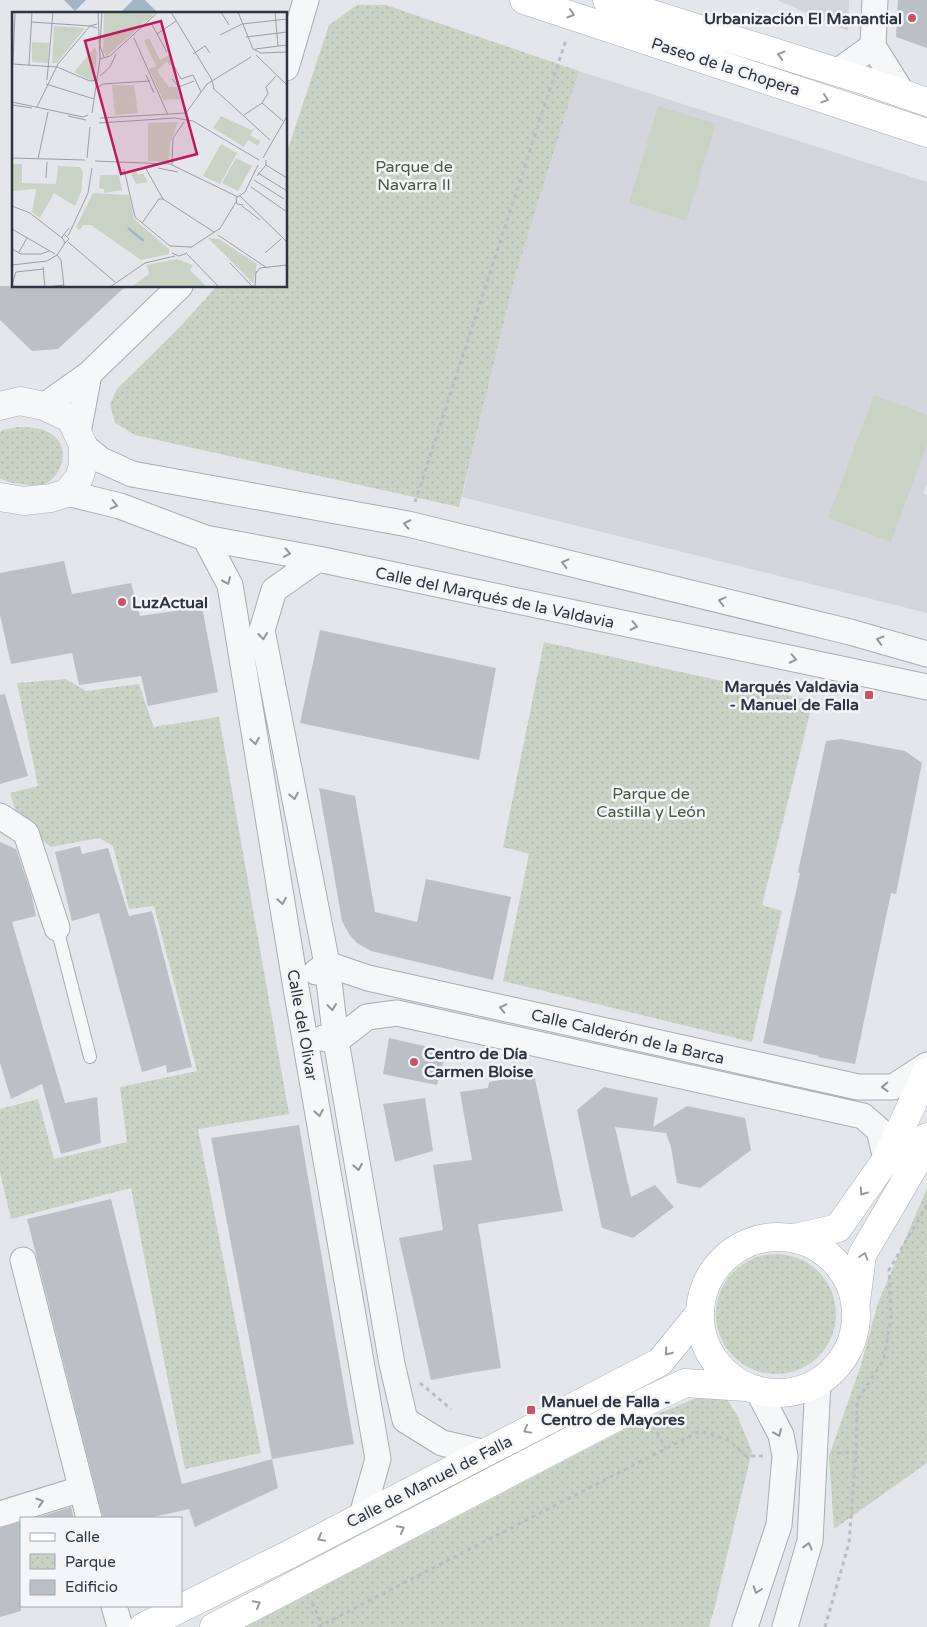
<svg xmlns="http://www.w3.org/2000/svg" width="927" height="1627" font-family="'Varela Round',sans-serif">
<defs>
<pattern id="park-dots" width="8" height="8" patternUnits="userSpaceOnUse" patternTransform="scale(1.25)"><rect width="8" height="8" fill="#c9d3c5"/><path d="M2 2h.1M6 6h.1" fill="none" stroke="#adb6aa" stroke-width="1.8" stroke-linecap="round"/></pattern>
</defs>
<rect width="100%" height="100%" fill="#e3e6ea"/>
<!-- built -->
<path fill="#d2d5dc" d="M777 0H849L848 31Z
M579 71 927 182V484L923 493 927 495V613L462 497 515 277Z"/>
<!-- grass -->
<path fill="#c9d3c5" d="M658 106 716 124 686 221 629 203Z
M874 395 927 415V445L891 542 828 518Z"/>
<!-- park -->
<path fill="url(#park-dots)" d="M357 5H386L579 71 515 277 459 507 135 435 115 423 110 404 117 389 178 329 217 286H286V155L329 25Z
M18 427C31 427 49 428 58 440 70 456 58 483 38 486 33 486 27 485 22 484 14 483 8 483 0 478V432L3 430Z
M544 642 813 701 762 905 782 911 752 1042 503 981 529 854 503 847Z
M66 679 86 691 139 684 154 728 159 726 219 717 289 1114 198 1129 261 1453 185 1469 131 1188 11 1219 0 1173V1109L38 1099 54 1159 127 1142 120 1087 197 1071 154 906 129 909 113 846 99 838 51 847 20 824 10 793 38 786 17 683Z
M927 1188V1463L834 1529 829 1456 861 1365 878 1303Z
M716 1314a60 60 0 1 1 120 0a60 60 0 1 1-120 0Z
M720 1388 737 1415 752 1451 715 1606 709 1627H246L641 1421Z"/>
<!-- water -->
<path fill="#a2b5c7" d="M64 0H86L75 11Z
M133 0H145L157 12 155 14H119Z"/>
<!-- building -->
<path fill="#bbc0c7" d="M898 0H927V48L896 37Z
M0 286H126L58 349 32 351 0 320Z
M64 561 72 594 131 583 140 616 202 607 218 692 148 706 141 676 79 685 72 653 11 664 0 615V573Z
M320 630 496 668 479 760 300 723Z
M5 694 28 776 0 784V695Z
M841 739 905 751 922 763 896 894 891 893 855 1064 818 1057 819 1056 763 1043 800 873 798 872 826 741Z
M319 788 355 796 375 912 417 922 426 879 511 897 493 980 371 951 357 943 349 934 342 921Z
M0 842 16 849 31 893 36 916 12 922 65 1103 97 1097 101 1143 61 1154 42 1084 11 1099 0 1063Z
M80 846 82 854 108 848 129 916 152 911 192 1067 167 1073 166 1065 142 1072 99 913 72 921 55 852Z
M389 1038 446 1051 437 1085 383 1074Z
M534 1074 563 1211 478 1224 501 1368 469 1373 431 1380 399 1238 443 1230 433 1165 472 1160 460 1092 488 1088 489 1082Z
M604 1087 658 1098 653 1127 687 1106 745 1118 751 1150 700 1188 677 1183 671 1147 666 1133 615 1127 631 1197 655 1185 674 1207 633 1238 602 1228 577 1110Z
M425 1098 433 1151 395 1162 383 1104Z
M299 1125 354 1444 272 1459 211 1138Z
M111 1199 182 1484 272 1459 278 1488 195 1527 189 1509 149 1518H103L27 1219Z
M71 1507 74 1518H35Z
M21 1522V1611L0 1617V1528Z"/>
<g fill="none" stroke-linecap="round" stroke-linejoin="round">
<!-- service casing -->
<g stroke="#a8adb4" stroke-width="14">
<path id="service" d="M57 928 90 1057"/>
</g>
<!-- minor casing -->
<g stroke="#a8adb4" stroke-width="27">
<path id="minor" d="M873 46 875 0
M286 68 306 0
M837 72 873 46 903 94
M44 406 89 374 180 286
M78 433 89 374
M83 445 101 460 132 474 408 524 850 632 927 654
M67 493 120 506 205 538 318 559 927 687
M205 538 230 585 296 988 378 1459 362 1515
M318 559 274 590 262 630 327 964 336 1041 392 1364 405 1420 442 1443 486 1453
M0 816 26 833 57 928
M316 972 327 964 368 978 858 1087H893L927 1065
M323 1038 336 1041 367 1017 397 1013 863 1116 879 1130 886 1160
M23 1260 89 1518
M0 1514 81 1489
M114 1606 120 1627
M745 1627 779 1525 785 1456 781 1435 757 1389
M785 1627 810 1541 818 1382"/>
</g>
<!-- tertiary casing -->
<g stroke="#a8adb4" stroke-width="29">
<path id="tertiary" d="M0 406 20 401 44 406 71 419 83 445V465L79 478 67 493 51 498 24 501 0 497"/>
</g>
<!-- secondary casing -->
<g stroke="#a8adb4" stroke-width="29">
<path id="secondary" d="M524 0 927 133
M607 0 869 82 927 102
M700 1315a78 78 0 1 1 156 0a78 78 0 1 1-156 0Z
M795 1238 838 1228 886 1160 927 1072
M856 1302 862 1255 913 1168 927 1137
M143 1627 288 1555 660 1362 699 1314
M214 1627 641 1404 685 1383 746 1387"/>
</g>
<!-- path -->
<path stroke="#b9bdc2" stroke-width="3" stroke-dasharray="4 4" stroke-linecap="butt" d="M415 502 566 40
M420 1383 451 1409
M653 1425 666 1449
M837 1453 856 1452
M312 1603 323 1625
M318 1627 700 1431 730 1441 746 1456H763
M825 1627 849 1543 856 1452 857 1401 884 1359 891 1317 889 1270 927 1205"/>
<!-- service -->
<use href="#service" stroke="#f6f7f9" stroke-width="12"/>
<!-- minor -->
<use href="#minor" stroke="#f6f7f9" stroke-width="25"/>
<!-- tertiary -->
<use href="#tertiary" stroke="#f6f7f9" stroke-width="28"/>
<!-- secondary -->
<use href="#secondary" stroke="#fff" stroke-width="28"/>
</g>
<!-- one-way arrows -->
<defs><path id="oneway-chevron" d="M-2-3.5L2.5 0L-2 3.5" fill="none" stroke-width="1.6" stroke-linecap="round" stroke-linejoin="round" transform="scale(1.25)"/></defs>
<g stroke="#969aa0">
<use href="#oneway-chevron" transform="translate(571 14) rotate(17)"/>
<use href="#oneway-chevron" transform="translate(781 55) rotate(-163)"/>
<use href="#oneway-chevron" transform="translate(825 99) rotate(18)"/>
<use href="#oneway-chevron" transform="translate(863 1192) rotate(125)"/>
<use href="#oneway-chevron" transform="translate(864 1256) rotate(-72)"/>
<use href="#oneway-chevron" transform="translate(668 1352) rotate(129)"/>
<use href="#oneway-chevron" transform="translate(527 1430) rotate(151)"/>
<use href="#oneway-chevron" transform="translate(401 1529) rotate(-28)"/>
<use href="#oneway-chevron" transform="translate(321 1538) rotate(152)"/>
<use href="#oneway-chevron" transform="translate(257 1604) rotate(-28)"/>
</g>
<g stroke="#91969d">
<use href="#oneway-chevron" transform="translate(114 505) rotate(14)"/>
<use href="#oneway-chevron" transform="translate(407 524) rotate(-168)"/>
<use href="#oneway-chevron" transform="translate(287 553) rotate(11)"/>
<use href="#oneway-chevron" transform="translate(565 563) rotate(-166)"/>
<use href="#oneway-chevron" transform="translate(227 581) rotate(66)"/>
<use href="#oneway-chevron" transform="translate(722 601) rotate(-166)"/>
<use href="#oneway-chevron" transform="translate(634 626) rotate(12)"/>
<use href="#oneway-chevron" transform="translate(263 636) rotate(84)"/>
<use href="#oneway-chevron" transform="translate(880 640) rotate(-164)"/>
<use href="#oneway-chevron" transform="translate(793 659) rotate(12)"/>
<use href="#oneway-chevron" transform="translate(255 741) rotate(81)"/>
<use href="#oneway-chevron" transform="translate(294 796) rotate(79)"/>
<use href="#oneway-chevron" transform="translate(282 901) rotate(81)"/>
<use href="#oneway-chevron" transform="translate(332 1007) rotate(83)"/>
<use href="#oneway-chevron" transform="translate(503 1008) rotate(-167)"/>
<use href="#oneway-chevron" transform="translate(885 1087) rotate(178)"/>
<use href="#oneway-chevron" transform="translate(319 1113) rotate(80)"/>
<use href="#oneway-chevron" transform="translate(358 1167) rotate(80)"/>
<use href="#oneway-chevron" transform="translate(778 1433) rotate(67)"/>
<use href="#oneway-chevron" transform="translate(40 1502) rotate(-17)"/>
<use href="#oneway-chevron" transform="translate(808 1546) rotate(-76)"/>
<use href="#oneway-chevron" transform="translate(757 1590) rotate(108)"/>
</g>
<!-- markers -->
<g fill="#c45468" stroke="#f3f5f8" stroke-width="2">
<circle cx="912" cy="18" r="5"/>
<circle cx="122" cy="602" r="5"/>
<rect x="864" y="690" width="10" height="10" rx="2.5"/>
<circle cx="414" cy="1062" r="5"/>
<rect x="526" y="1405" width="10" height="10" rx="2.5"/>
</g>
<g text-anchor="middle" stroke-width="5" stroke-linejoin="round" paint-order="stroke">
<!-- poi labels -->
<g font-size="16" font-weight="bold" fill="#2c3541" stroke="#f3f5f8" text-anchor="start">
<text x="902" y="24" text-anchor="end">Urbanización El Manantial</text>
<text x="132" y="608">LuzActual</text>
<text x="859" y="692" text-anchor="end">Marqués Valdavia<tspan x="859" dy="18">- Manuel de Falla</tspan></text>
<text x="424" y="1059">Centro de Día<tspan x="424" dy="18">Carmen Bloise</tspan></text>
<text x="541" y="1407">Manuel de Falla -<tspan x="541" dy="18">Centro de Mayores</tspan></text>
</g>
<!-- street labels -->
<g font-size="16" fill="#2c3541" stroke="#f3f5f8">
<text transform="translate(726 66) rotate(18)" y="6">Paseo de la Chopera</text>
<text transform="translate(495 597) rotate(12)" y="6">Calle del Marqués de la Valdavia</text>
<text transform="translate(303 1025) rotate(80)" y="6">Calle del Olivar</text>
<text transform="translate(628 1036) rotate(13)" y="6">Calle Calderón de la Barca</text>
<text transform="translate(429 1481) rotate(-27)" y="6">Calle de Manuel de Falla</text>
</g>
<!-- park labels -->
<g font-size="16" fill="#425c3b" stroke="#f3f5f8">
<text x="414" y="172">Parque de<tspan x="414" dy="18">Navarra II</tspan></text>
<text x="651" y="799">Parque de<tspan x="651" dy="18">Castilla y León</tspan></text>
</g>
</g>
<!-- overview -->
<g transform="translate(12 12)">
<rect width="275" height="275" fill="#e3e6ea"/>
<path d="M224 146 240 154 226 179 210 171ZM124 159 126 163 131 161 136 170 124 172 119 162Z" fill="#c9d3c5"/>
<path d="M92 0H144L95 44 91 40ZM42 14 73 16 45 51H40ZM137 26 148 48 157 43 161 51 157 53 155 49 145 59 157 75H165L168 87 151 88 137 57 144 54 132 29ZM20 30 37 31 36 51 20 50ZM83 35 85 41 82 70 62 60ZM100 73H122L126 101 103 103ZM209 104 239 118 243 116 238 123 248 129 246 134 236 128 232 135 201 116ZM166 110 158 131 157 147 153 150 136 149V111ZM209 132 225 141 208 172 191 164ZM0 152H10V171L44 172 46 154 68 155 71 160 69 180 63 194 42 181 28 206 20 200 24 177 0 179ZM88 163H107L110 178 92 181V177L87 176ZM81 181 117 183 122 207 157 237V242L129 248 79 213H71L68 218 64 215ZM196 226 207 227 245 252 241 271ZM164 247 181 253 178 258 195 275H119L137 262 135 253Z" fill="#c9d3c5"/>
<path fill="none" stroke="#a2b5c7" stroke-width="2.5" d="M116 216 132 229"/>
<path fill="none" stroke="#9a9fa6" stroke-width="1" d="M86 0 88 47M90 0 88 34 92 45M159 0 200 68 202 77M209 0 217 13M226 0 241 37M263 0 266 34M19 10 78 14 85 12M139 11 155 40M145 22 164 9M208 23 230 12 275 7M234 25 275 20M122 26 156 103M241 37 249 41 275 40M243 37 275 33M181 42 193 34 198 41M244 43 275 73M0 52 45 55 78 69 84 68M1 52 3 0M17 53 20 0M162 54 169 67 181 63 189 80M134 63 142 81M88 64 98 55 104 42M160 67 167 75 182 69M35 68 41 0M34 72 82 87M85 76 91 72 138 69M201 76 258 128M0 90 71 105 76 103M250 91 271 109M0 93 20 96M25 95 46 52 78 14 85 16M80 101 88 47 98 44 146 0M232 103 250 91 256 81 254 75 264 64M56 104 74 108M88 106 174 101 195 72 239 45M87 111 163 106 181 109 247 148M0 146 73 148M75 146 78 115M251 146 275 104M26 147 36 100M83 149 158 152 226 185M160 153 161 126 172 110M254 153 275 166M133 155 151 187 202 220M146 156 166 160M112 157 123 205 158 234 179 235M246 161 275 179M245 164 254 153V148M34 166 35 150M242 168 272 187M239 175 275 200M228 184 275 230M231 193 225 192 224 186 233 180 246 153M0 194 18 201 50 226M230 194 248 208M130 211 147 187H151M0 217 43 242M207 218 224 190M53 223 57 227 53 231 50 225 57 216M206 223 255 256M56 224 76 181 80 156M56 230 103 270M178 236 207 217M0 237 9 242H29L37 239M7 240 15 226M160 241 167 244 175 241M253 241 269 227M175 242 207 275M45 243 49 248 52 275M218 251 241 275M0 253 35 249 45 243 53 231M31 255 33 275M244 261 248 256 275 253M0 273 4 260 32 257M35 275 52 273M98 275 133 251 163 244M243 275 244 259"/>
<path fill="#c2185b" fill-opacity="0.15" stroke="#c2185b" stroke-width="2.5" d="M149 9 185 142 109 162 73 29Z"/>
<rect width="275" height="275" fill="none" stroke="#2c3541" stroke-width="2.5"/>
</g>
<!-- legend -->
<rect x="20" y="1517" width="162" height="90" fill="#f3f5f8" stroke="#a3a8af"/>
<rect x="30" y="1533" width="25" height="8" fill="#ffffff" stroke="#a3a8af"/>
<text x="65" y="1542" font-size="15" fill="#2c3541">Calle</text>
<rect x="30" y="1554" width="25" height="15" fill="url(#park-dots)" stroke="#a3a8af"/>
<text x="65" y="1567" font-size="15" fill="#2c3541">Parque</text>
<rect x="30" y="1580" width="25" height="15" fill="#bbc0c7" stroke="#a3a8af"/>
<text x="65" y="1592" font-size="15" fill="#2c3541">Edificio</text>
</svg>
